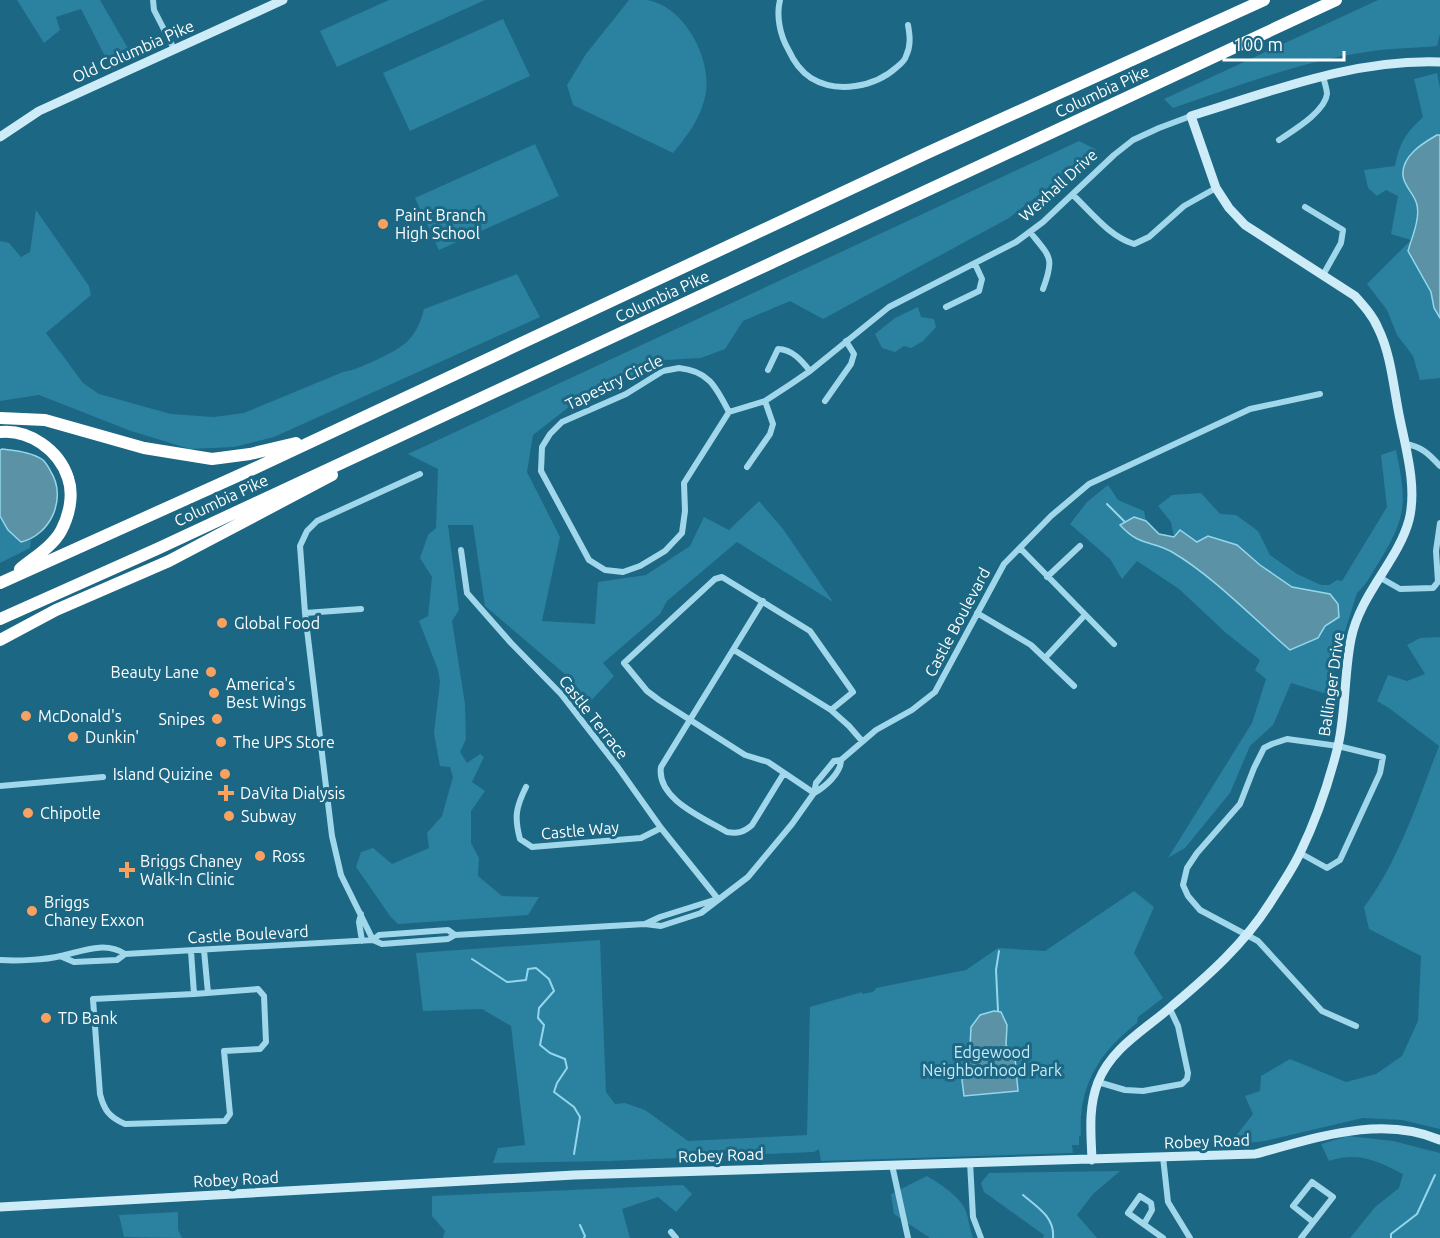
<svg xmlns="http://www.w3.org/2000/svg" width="1440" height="1238" font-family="Ubuntu,sans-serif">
<rect width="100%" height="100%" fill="#1c6783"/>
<!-- green -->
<path fill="#2b81a0" d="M17 0H100L133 57 112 70 81 9 56 17 60 30 44 43Z
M389 0H485L337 67 320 31Z
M629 0C635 0 642 0 647 0 684 6 711 57 706 92 702 116 689 134 673 153L573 105 567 85 586 54Z
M1378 0H1440V34L1437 46C1416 48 1394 48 1373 51 1304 60 1238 86 1173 108L1164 99Z
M503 19 530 76 410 131 383 73Z
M1437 73 1440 88V135H1437L1403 176 1417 206 1416 221 1408 251 1431 292 1434 308 1440 318V378L1420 380 1413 356 1397 335 1387 310 1367 284 1411 240 1391 234 1398 196 1386 190 1377 196 1368 188 1364 170 1395 166C1400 142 1405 134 1423 117L1414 79Z
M1079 141 1097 150 1009 218 823 319 790 301 743 321 725 349 701 358 665 360 569 407 533 435 527 472 560 537 542 621 595 624 598 582 646 575 690 546 704 517 729 530 759 501 783 529 833 602 737 542 667 601 660 614 603 663 614 676 590 702 566 675 485 606 473 525H448L459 610 452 621 465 704 466 739 460 752 467 763 480 754 484 757 472 782 485 791 471 811V843L479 858 478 876 502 896 539 897 528 915 398 924 390 916 356 867 361 852 373 848 392 864 429 848 427 833 442 816 453 777 450 767 440 766 434 733 440 682 438 670 419 621 428 616 432 577 420 558 428 535 436 528 438 469 408 454Z
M535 144 559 196 439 250 415 198Z
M36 210 89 286 91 295 46 333 83 383 99 394 171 414 214 417 244 413 343 372C354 370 363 366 374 361 402 348 416 341 424 309L517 274 540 317 274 437 234 447 190 449 131 431 39 395 0 401V241L9 243 21 257 30 252Z
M918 307 921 317 934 319 936 327 923 341 911 348 904 346 895 352 882 348 875 334 895 318Z
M1396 450C1407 503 1407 516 1379 562 1372 573 1367 584 1357 593L1337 657 1330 695 1291 683 1273 725 1250 746 1230 793 1185 848 1168 858 1252 723 1266 679 1255 670 1260 660 1226 633 1179 589 1137 561 1122 579 1110 559 1070 524 1087 502 1108 485 1118 500 1144 511 1146 521 1134 517 1120 525C1136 545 1153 541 1172 552 1214 577 1254 618 1291 650L1318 638 1325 626 1339 617 1330 594 1292 587 1260 565 1237 545 1197 542 1174 537 1171 522 1158 506 1172 495 1201 493 1220 514 1236 515 1258 531 1270 555 1297 574 1321 585H1329L1337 580 1342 581 1387 507 1381 455Z
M0 516 8 530 21 542 31 540 30 548 0 563Z
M1440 637V1129L1402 1120 1363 1118 1265 1141 1229 1145 1253 1114 1245 1096 1260 1091 1261 1076 1290 1059 1346 1082 1376 1074 1402 1056 1418 1021 1421 956 1369 929 1364 907C1398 863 1419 798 1439 746L1389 708 1377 701 1388 675 1407 681 1425 674 1407 645 1420 638Z
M1134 891 1154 907 1134 953 1163 998 1138 1017 1137 1023C1099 1052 1078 1087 1081 1135L1079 1137V1145H1072L1073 1153 821 1161 819 1149 814 1152 610 1161 493 1163 498 1148 525 1145 511 1026 482 1009 423 1011 416 953 600 940 606 1092 615 1104 625 1103 645 1110 688 1141 807 1135 810 1007 862 992V994L873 992 876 988 966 970 998 948 1045 951Z
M1348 1136 1393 1141 1440 1153V1238H1350L1375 1207 1399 1188 1403 1174C1378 1161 1357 1151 1329 1161L1321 1144Z
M1120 1171 1093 1194 1077 1215 1097 1238H1043L1044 1235 984 1192 981 1183 989 1173Z
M927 1176C939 1183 959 1196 965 1209 968 1215 970 1230 973 1238H930L894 1214 891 1194Z
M683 1185 692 1194 676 1212 658 1197 622 1209 630 1238H443L445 1231 432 1216V1196Z
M178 1212V1230L182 1238 124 1237 119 1215Z"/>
<!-- water -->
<path fill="#5b92a5" stroke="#94d7ec" stroke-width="1.5" d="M1437 135H1440V318L1434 308 1431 292 1408 251C1412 237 1420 219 1417 205 1415 195 1404 186 1403 176 1401 156 1423 143 1437 135Z
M2 449C16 451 32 452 43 460 46 463 49 468 51 472 67 498 51 535 21 542L8 530 0 516V450Z
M1134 517 1146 521 1159 534 1174 537 1180 530 1197 542 1208 536 1237 545 1260 565 1292 587 1330 594 1338 604 1339 617 1325 626 1318 638 1290 650C1254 619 1213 576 1172 552 1151 540 1140 547 1120 525Z
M994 1011 1001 1012 1007 1025 1006 1045 1015 1058 1018 1091 964 1096 962 1080 969 1067 971 1027 980 1015Z"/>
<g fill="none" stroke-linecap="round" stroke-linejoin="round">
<!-- stream -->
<path stroke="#94d7ec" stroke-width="2" d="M1107 504 1125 522
M472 959 507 982 526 980 528 969 536 968 549 979 554 991 539 1008 538 1018 544 1025 540 1045 550 1053 565 1059 567 1068 557 1083 554 1092 574 1107 580 1117 574 1154
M998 1011 996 970 999 951
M1023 1195C1037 1207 1055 1217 1053 1238
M580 1225 585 1236 584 1238
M1391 1238V1234L1417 1214 1435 1175"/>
<!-- street -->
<path stroke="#a1d7ea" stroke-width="6" d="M153 0 154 10 174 49
M780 0C776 16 780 35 788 49 793 60 800 71 811 78 837 94 875 87 897 67 901 63 905 61 906 56 911 46 910 36 908 25
M1279 140C1292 131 1325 112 1327 94 1327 89 1324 81 1323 76
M1073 195C1092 213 1109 236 1134 244L1149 237 1184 206 1216 188
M1305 207 1343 230 1341 243 1323 275
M1030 232C1050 257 1055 257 1043 289
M946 307 979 291 982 279 975 264
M679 368C709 371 716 387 729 412L684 483 685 511 682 533 665 551 640 566 623 572 605 570 589 560 541 471 542 447 550 434 562 422 626 394 663 371Z
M768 370 778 349C792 349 802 361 810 371
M825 401 851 364 854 354 846 341
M729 412 765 401 791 384 810 371 889 307 1016 242 1043 222 1114 155 1133 140 1159 128 1191 116
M1405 444C1421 446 1429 454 1440 466
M747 467 770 434 773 424 765 401
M1020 548 1114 644
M461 550 467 593 511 643 561 694 617 766 661 828 718 899
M1047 577 1080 546
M1379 577 1400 589 1433 588 1438 582 1436 551 1440 523
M763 601 661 767C656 799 704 818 727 832 738 834 744 832 752 825L784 773
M305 613 361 609
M977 613 1031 645 1074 686
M734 650 831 710
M1045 658 1085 615
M0 786 103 777
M526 787C516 807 514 817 520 839L532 847 641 838 661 828
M814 793 768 762 745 755 659 700 647 691 624 663 715 579 722 577 810 631 853 692 831 710 849 726 862 741
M814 793C825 787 841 773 841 760
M1300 853 1327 868 1340 860 1380 773 1383 757 1338 746 1287 739 1272 744 1264 748 1254 768 1240 804 1197 853 1187 868 1183 885 1188 896 1200 910 1258 941 1322 1011 1356 1026
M361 914 359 922 362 941
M645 924 660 917 714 900
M373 940 341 875 332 836 305 613 300 546 307 531 317 521 420 474
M373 940 379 935 448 930 455 935
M204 950 208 993
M191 951 194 994
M60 956 74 962 117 960 125 954
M0 960C17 961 45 960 61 956 83 951 105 941 125 954L373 940 382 944 448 939 455 935 645 924 661 926 701 913 748 877 792 824 814 793 816 783 834 761 841 760 876 730 912 710 935 692 1004 564 1051 516 1089 484 1250 409 1320 394
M258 989 264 996 266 1042 260 1049 224 1051 230 1114 225 1121 125 1124C109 1117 104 1110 100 1094L93 999 194 994Z
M1098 1082 1125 1090 1143 1091 1182 1084 1187 1079 1188 1073 1178 1026 1170 1009
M1163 1157 1168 1202 1190 1238
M970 1162 973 1217 981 1238
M892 1165 908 1238
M1144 1224 1152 1210 1151 1203 1140 1196 1128 1213 1163 1238
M671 1232 676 1238
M1301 1238 1333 1197 1312 1182 1293 1206 1313 1222"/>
<!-- secondary -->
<path stroke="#cdecf8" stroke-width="9" d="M0 137 39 111 283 0
M1092 1160C1091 1133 1088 1108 1098 1082 1112 1047 1145 1030 1172 1006 1208 976 1245 943 1270 903 1280 887 1292 870 1300 853 1316 820 1329 782 1338 746 1346 711 1344 674 1351 639 1360 594 1398 561 1409 520 1418 485 1404 443 1398 409 1393 382 1390 352 1378 328 1373 316 1364 306 1355 296L1245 225 1229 208 1216 188 1191 116C1273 91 1353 59 1440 62
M0 1207 574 1175 1255 1154C1314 1139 1380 1114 1440 1140"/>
<!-- highway -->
<path stroke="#fff" stroke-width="12" d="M0 418 45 420 144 448 212 459 250 454 296 443
M0 432C29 429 59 450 68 478 74 495 69 516 61 531 52 547 33 558 20 569
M0 583 253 469 927 153 1264 0
M0 619 157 549 1336 0
M0 640 56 610 169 561 332 475"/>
</g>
<!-- markers -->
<g fill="#fba15f" stroke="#1c6783" stroke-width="2">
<circle cx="383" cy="224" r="6"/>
<circle cx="222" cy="623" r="6"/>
<circle cx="211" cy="672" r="6"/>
<circle cx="214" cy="693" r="6"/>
<circle cx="26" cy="716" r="6"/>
<circle cx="217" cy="719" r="6"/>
<circle cx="73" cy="737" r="6"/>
<circle cx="221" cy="742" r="6"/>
<circle cx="225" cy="774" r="6"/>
<path d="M223 784h6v6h6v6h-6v6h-6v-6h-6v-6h6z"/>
<circle cx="28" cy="813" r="6"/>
<circle cx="229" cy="816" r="6"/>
<circle cx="260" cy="856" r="6"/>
<path d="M124 861h6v6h6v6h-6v6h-6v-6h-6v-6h6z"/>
<circle cx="32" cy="911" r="6"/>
<circle cx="46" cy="1018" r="6"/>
</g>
<g text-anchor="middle" stroke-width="6" stroke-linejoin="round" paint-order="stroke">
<!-- street labels -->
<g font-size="16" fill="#fff" stroke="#1c6783">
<text transform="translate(133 51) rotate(-24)" y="6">Old Columbia Pike</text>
<text transform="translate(1102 91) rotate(-25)" y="6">Columbia Pike</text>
<text transform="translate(1058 185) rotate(-42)" y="6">Wexhall Drive</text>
<text transform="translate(662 296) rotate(-25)" y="6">Columbia Pike</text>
<text transform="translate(614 382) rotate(-26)" y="6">Tapestry Circle</text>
<text transform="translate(221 500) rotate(-25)" y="6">Columbia Pike</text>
<text transform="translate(957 622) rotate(-62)" y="6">Castle Boulevard</text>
<text transform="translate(1331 684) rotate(-82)" y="6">Ballinger Drive</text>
<text transform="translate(594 717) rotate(52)" y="6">Castle Terrace</text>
<text transform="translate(580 830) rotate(-5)" y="6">Castle Way</text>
<text transform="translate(248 934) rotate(-3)" y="6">Castle Boulevard</text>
<text transform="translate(1207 1141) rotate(-2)" y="6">Robey Road</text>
<text transform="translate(721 1155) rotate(-2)" y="6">Robey Road</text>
<text transform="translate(236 1179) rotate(-3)" y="6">Robey Road</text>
</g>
<!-- poi labels -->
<g font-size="16" fill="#fff" stroke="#1c6783" text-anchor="start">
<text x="395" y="221">Paint Branch<tspan x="395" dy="18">High School</tspan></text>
<text x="234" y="629">Global Food</text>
<text x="199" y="678" text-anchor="end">Beauty Lane</text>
<text x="226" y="690">America's<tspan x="226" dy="18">Best Wings</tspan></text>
<text x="38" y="722">McDonald's</text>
<text x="205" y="725" text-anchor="end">Snipes</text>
<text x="85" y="743">Dunkin'</text>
<text x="233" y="748">The UPS Store</text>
<text x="213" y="780" text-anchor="end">Island Quizine</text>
<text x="240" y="799">DaVita Dialysis</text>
<text x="40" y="819">Chipotle</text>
<text x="241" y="822">Subway</text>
<text x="272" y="862">Ross</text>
<text x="140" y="867">Briggs Chaney<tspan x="140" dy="18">Walk-In Clinic</tspan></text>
<text x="44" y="908">Briggs<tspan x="44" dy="18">Chaney Exxon</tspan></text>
<text x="58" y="1024">TD Bank</text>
</g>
<!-- park labels -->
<g font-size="16" fill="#c6ebf8" stroke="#1c6783">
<text x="992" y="1058">Edgewood<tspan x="992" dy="18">Neighborhood Park</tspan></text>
</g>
</g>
<!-- scale -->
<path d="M1224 51v9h120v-9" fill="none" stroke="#ffffff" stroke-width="3"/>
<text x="1233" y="51" font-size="18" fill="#ffffff" stroke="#1c6783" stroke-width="4.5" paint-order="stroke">100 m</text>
</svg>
